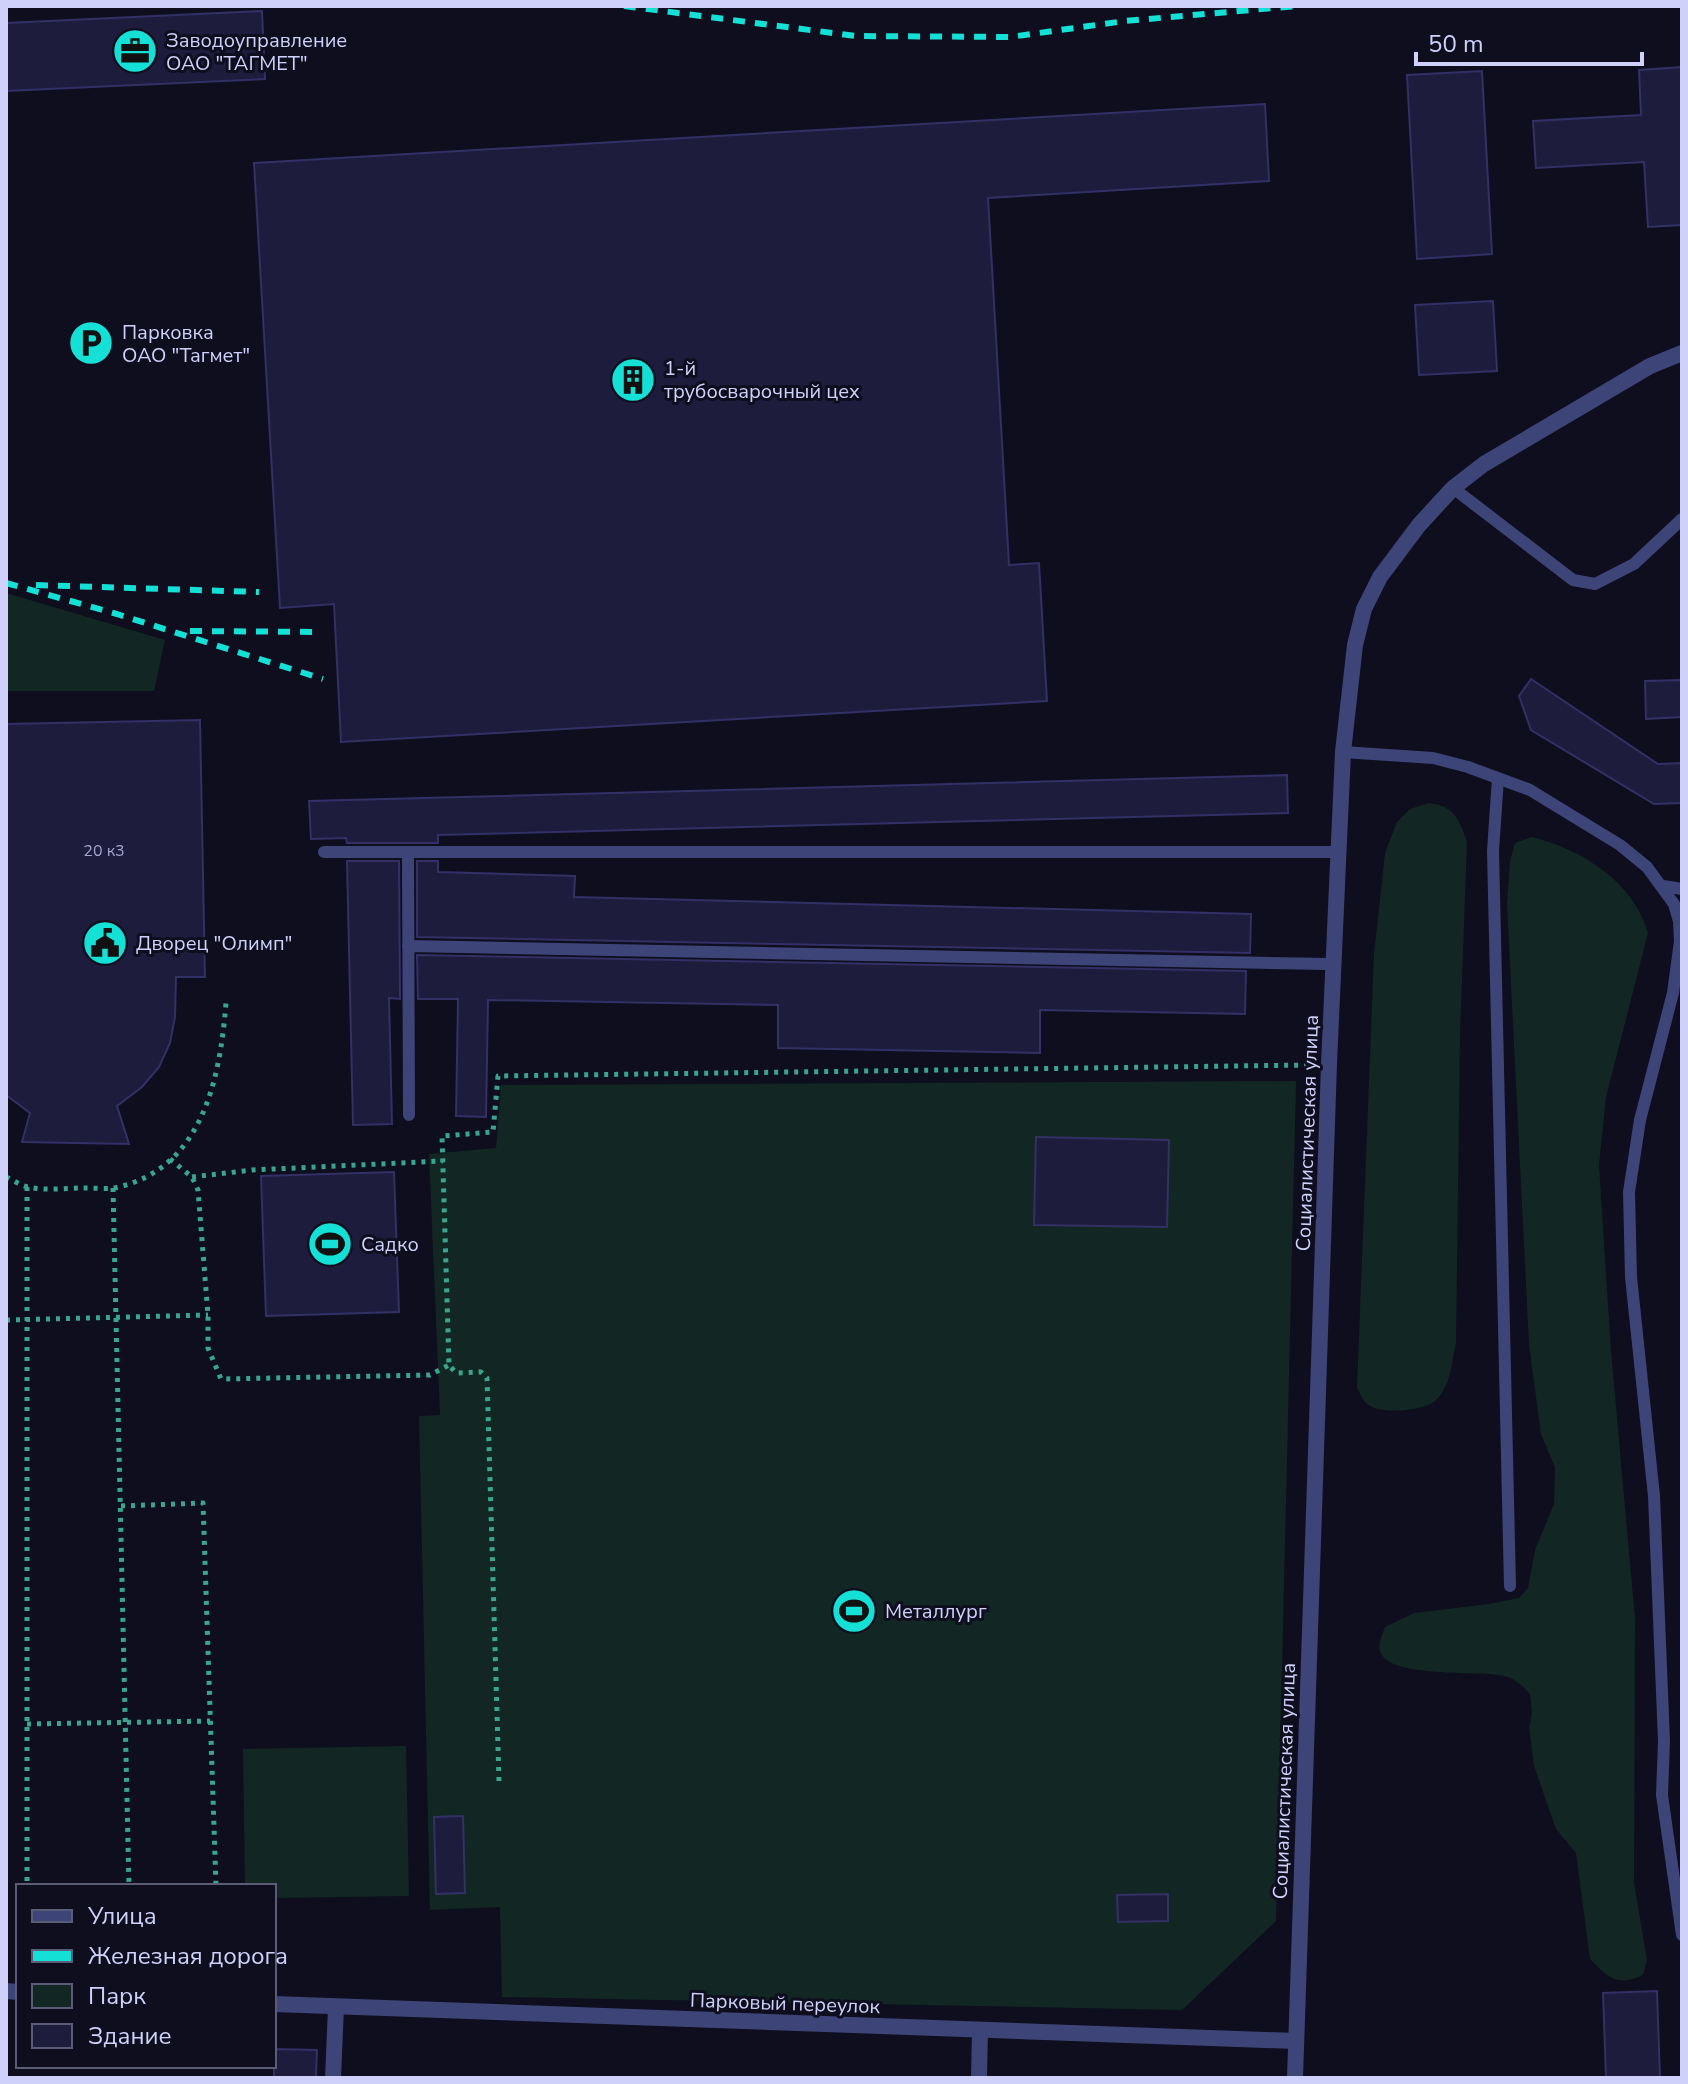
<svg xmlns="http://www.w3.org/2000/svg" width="1688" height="2084" font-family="'Nunito Sans',sans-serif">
<rect width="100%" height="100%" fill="#0e0e1e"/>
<!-- green -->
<path fill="#122723" d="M6 593 165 640 154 691H6Z
M1429 803C1454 806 1459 819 1467 841L1460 1034 1456 1342C1452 1361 1451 1387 1435 1401 1423 1411 1380 1415 1367 1404 1363 1401 1360 1393 1357 1388L1374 954 1385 853 1397 822 1410 809Z
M1531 837C1580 848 1634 882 1648 933L1606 1097 1599 1165 1611 1351 1635 1619 1634 1883 1647 1960 1643 1975C1618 1987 1608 1978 1590 1959L1576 1853 1556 1829 1534 1766 1529 1727 1532 1713 1530 1694C1523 1686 1515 1679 1505 1676 1481 1670 1387 1679 1380 1651 1378 1643 1382 1635 1385 1627L1414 1613 1489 1604 1519 1598 1528 1588 1535 1550 1554 1504 1555 1467 1541 1434 1529 1345 1507 903 1510 861 1515 843Z
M1296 1081 1276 1921 1182 2010 502 1997 500 1907 430 1910 419 1416 440 1415 429 1154 496 1148 501 1085Z
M406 1746 409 1896 274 1898V1886H245L243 1749Z"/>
<!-- building -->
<path fill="#1e1c3d" stroke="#333066" stroke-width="2" d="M262 11 265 79 6 91V23Z
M1682 67V225L1648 227 1644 162 1536 168 1533 121 1641 115 1639 70Z
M1482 71 1492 254 1417 259 1407 75Z
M1265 104 1269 181 988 198 1009 565 1039 563 1047 701 341 742 334 604 280 608 254 163Z
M1493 301 1497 371 1419 375 1415 305Z
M1531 679 1658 764 1682 763V803L1654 804 1531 730 1519 696Z
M1682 680V717L1646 719 1645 681Z
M200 720 205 977H176L175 1017 170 1043 159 1067 142 1087 117 1106 129 1144 22 1142 30 1113 6 1095V724Z
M1287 775 1288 813 438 835V843H347L346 838 311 839 309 801Z
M347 861H399L400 999 389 998 392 1124 353 1125Z
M417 861H438V872L575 876 574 897 1251 914 1250 953 417 937Z
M417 955 1246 971 1245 1014 1040 1010V1053L778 1048V1005L488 1000 486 1117 456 1116 458 999H418Z
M1036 1137 1169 1140 1167 1227 1034 1225Z
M394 1172 399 1312 266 1316 261 1176Z
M463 1816 465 1893 436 1894 434 1817Z
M1168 1894V1921L1118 1922 1117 1895Z
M1657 1991 1660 2078H1606L1603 1993Z
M274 2049 317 2050 316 2078H274Z"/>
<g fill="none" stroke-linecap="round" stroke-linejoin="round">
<!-- path -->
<path stroke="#39a58e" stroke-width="5" stroke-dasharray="4 6" stroke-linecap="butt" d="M170 1159 192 1177 198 1190 208 1315V1348L221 1379 430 1375 449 1365
M6 1177C13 1180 21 1186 28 1187 45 1191 66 1188 84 1188 94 1188 105 1189 114 1188 203 1170 220 1078 226 1003
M192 1177 252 1170 443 1161
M27 1187V1886
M113 1188 129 1886
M6 1320 208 1315
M121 1506 203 1503 216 1886
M27 1724 210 1721
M499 1781 487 1378 481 1372 456 1373 449 1365 442 1136 493 1132 498 1076 1308 1065"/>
<!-- service -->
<path stroke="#3d4478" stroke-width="12" d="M1453 488 1573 580 1595 584 1634 564 1682 519
M1343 752 1433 758 1468 767 1530 790 1620 845 1647 867 1674 904 1679 921 1680 941 1673 993 1640 1120 1629 1192 1631 1277 1654 1496 1664 1741 1662 1795 1682 1935
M1498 778 1493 851 1510 1586
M324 852H1339
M408 852 409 1115
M1663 886 1682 889
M408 946 1327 964"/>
<!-- minor -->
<path stroke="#3d4478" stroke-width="16" d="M333 2078 336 2007
M979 2078 980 2030"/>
<!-- tertiary -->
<path stroke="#3d4478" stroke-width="16" d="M6 1991 18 1992
M274 2004 1295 2041
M1295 2078 1329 1064 1343 752 1355 645 1364 609 1380 577 1419 525 1453 488 1484 464 1650 366 1682 353"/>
<!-- rail -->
<path stroke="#15e0d6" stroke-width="6" stroke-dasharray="12 10" stroke-linecap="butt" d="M624 6 856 36 1010 37 1125 21 1297 6
M6 583 117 614 323 679
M36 585 259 592
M190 631 322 632"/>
</g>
<!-- icons -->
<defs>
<g id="office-disc" transform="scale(2.3)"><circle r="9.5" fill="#15e0d6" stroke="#0e0e1e"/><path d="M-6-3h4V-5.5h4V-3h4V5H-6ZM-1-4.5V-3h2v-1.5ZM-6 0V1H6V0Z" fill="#111"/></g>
<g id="parking-disc" transform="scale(2.3)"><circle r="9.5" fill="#15e0d6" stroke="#0e0e1e"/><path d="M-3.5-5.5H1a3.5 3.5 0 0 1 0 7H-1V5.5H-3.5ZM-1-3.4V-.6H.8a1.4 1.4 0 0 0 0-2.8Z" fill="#111"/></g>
<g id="building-disc" transform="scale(2.3)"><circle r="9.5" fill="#15e0d6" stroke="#0e0e1e"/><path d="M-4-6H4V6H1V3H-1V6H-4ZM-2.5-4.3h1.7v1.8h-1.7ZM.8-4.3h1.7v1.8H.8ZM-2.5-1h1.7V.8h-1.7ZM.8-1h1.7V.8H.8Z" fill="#111"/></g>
<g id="civic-disc" transform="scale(2.3)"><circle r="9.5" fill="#15e0d6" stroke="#0e0e1e"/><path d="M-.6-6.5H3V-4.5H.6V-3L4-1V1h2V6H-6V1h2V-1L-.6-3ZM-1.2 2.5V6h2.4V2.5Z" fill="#111"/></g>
<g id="stadium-disc" transform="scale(2.3)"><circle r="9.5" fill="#15e0d6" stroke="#0e0e1e"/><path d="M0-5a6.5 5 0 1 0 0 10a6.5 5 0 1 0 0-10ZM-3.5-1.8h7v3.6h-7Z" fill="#111"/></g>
</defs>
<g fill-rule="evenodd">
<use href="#office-disc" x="135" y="51"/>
<use href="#parking-disc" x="91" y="343"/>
<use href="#building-disc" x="633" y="380"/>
<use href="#civic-disc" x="105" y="943"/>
<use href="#stadium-disc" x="330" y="1244"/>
<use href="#stadium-disc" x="854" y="1611"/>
</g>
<g text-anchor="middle" stroke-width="6" stroke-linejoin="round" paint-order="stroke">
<!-- number labels -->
<g font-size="16" fill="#a3a4cb">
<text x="104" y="856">20 к3</text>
</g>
<!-- poi labels -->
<g font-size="20" fill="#cfd1fa" stroke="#0e0e1e" text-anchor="start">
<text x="166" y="47">Заводоуправление<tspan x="166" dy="23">ОАО "ТАГМЕТ"</tspan></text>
<text x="122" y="339">Парковка<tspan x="122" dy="23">ОАО "Тагмет"</tspan></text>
<text x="664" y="375">1-й<tspan x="664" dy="23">трубосварочный цех</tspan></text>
<text x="136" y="950">Дворец "Олимп"</text>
<text x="361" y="1251">Садко</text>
<text x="885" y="1618">Металлург</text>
</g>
<!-- street labels -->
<g font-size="20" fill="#cfd1fa" stroke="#0e0e1e">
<text transform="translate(1307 1133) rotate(-88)" y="7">Социалистическая улица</text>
<text transform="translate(1284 1781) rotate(-88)" y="7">Социалистическая улица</text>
<text transform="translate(785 2003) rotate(2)" y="7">Парковый переулок</text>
</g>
</g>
<!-- border -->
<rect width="1688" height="2084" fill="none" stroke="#cfd1fa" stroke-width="16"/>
<!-- legend -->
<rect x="16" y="1884" width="260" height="184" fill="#0e0e1e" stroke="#5b5c76" stroke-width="2"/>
<rect x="32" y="1910" width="40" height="12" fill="#3d4478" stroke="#5b5c76" stroke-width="2"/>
<text x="88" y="1924" font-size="24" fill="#cfd1fa">Улица</text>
<rect x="32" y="1950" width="40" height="12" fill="#15e0d6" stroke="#5b5c76" stroke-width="2"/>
<text x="88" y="1964" font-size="24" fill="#cfd1fa">Железная дорога</text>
<rect x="32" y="1984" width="40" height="24" fill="#122723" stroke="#5b5c76" stroke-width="2"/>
<text x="88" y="2004" font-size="24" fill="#cfd1fa">Парк</text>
<rect x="32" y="2024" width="40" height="24" fill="#1e1c3d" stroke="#5b5c76" stroke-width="2"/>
<text x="88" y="2044" font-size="24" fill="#cfd1fa">Здание</text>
<!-- scale -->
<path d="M1416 52v12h226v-12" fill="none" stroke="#cfd1fa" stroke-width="4"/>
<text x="1428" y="52" font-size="24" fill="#cfd1fa" stroke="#0e0e1e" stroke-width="6" paint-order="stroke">50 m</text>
</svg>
